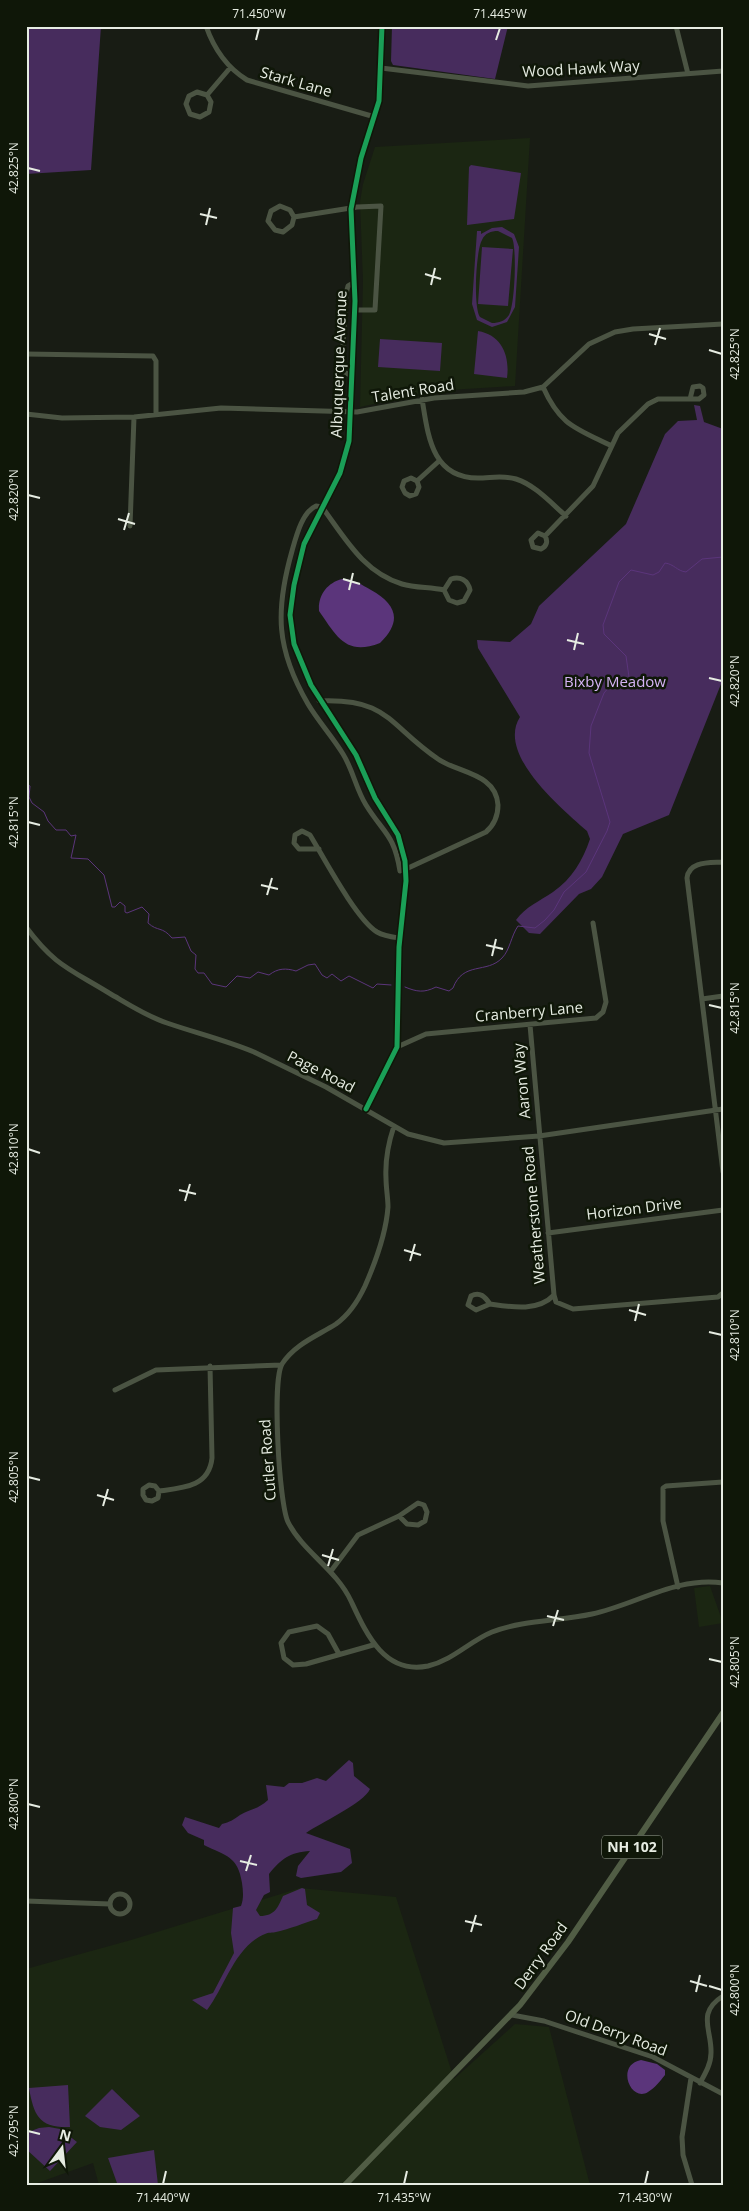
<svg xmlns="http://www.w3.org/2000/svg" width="749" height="2211" font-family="'Open Sans',sans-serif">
<rect width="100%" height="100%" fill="#181c14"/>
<!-- built -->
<path fill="#1b2612" d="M530 138 515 386 433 391 360 407 363 281 360 202 363 184 375 147Z
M710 1586 723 1623 699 1627 694 1588Z
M300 1888 396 1897 454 2079 515 2024 549 2027 590 2185H99L93 2163 32 2185H26V1969L131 1940Z"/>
<!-- green -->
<path fill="#472c5d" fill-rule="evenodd" d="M26 26H101L91 170 26 174Z
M392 26H508L495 79 393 65 391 61Z
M471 165 521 173 514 219 467 225 469 167Z
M502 227 514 234 519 247 515 307 507 322 492 327 477 320 472 304 477 231H481V234L492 228ZM498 231 512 238C517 247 515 305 509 315 505 321 499 323 492 323L480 317C473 307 476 250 482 240 485 233 491 231 498 231Z
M482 247 513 249 508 306 478 304Z
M478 331C502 335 510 356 507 378L474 374Z
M380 339 442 343 440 371 378 367Z
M694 405 700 406 704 422 723 429V679L669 815 623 834 602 877 591 889 579 894 540 934 529 933 516 920C525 907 540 901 553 892 572 879 583 860 590 839L587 831C562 809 496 754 520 717L478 648 477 640 510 642 531 624 539 606 626 524 665 434 678 421 697 420Z
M349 1760 353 1763 354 1776 370 1789C364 1803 320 1823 306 1833L350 1849 352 1863 341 1872 301 1878 296 1876 298 1866 310 1851C290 1852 281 1859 269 1874L270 1892 264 1895 256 1910 260 1916C275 1916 278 1907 283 1896L302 1888 305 1889 307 1905 320 1913 317 1919C304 1923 290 1929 276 1932 273 1933 268 1932 265 1934 235 1946 225 1987 207 2010L192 2000 213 1993 234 1953 231 1933 233 1908 241 1906C244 1898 243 1891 242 1883 238 1856 226 1856 204 1845V1840L188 1833 182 1825 185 1817 219 1828 222 1824C230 1822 233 1820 240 1815 250 1809 257 1810 268 1800L266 1785 284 1787 289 1783H302L317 1778 326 1781Z
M68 2085 70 2127C39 2128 34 2116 29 2088Z
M112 2089 140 2116 121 2130 100 2127 85 2116Z
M49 2127 60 2129 77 2142 50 2171 26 2149V2133L39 2128Z
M154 2150 158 2185 117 2183 108 2158Z"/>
<!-- water -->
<path fill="#5b357b" d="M342 579C354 579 362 585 371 590 396 604 403 621 380 643 346 656 337 637 319 611 318 595 327 583 342 579Z
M641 2060 657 2064 665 2070V2075C660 2081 655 2088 648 2092 631 2103 615 2065 641 2060Z"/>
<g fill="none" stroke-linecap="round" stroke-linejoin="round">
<!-- stream -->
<path stroke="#5b357b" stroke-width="1" d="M26 784 30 786 29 797 32 803 44 812 48 821 56 830H66L71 836 76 835 71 858 88 859 104 875 112 907H115L120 902 125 906V912L127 913 142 907 149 914 148 923C158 932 162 926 172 938L185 937 191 951 196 955 195 969 198 973H204L212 984 226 987 237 976 250 978 258 972 269 975C278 968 286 968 296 971L308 965 315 964 322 975 327 978 332 974 341 981 349 976 373 988 377 984 391 985
M405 987C417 992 424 993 436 987L449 991 453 988C463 961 487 974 502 958 510 950 511 936 518 926L535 928 545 920 554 910 564 892 586 872 607 831 610 822 589 753 591 726 604 693 610 686 621 688 628 686 629 677 626 656 604 634 603 625 619 582 631 570 653 575 659 572 665 563C674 564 677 571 686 572L702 559 723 557"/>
<!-- minor -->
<path stroke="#4b5443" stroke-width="5" d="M206 26C214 49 226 67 247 80L375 117
M676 26 688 74
M381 68 528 86 723 71
M207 95 211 102 209 112 200 117 190 114 186 104 189 96 197 92 207 95 230 68
M294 217 292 225 283 232 275 230 268 221 271 211 280 206 290 210 294 217 357 207 381 206 375 310H355
M26 354 153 356 156 361V414
M352 376 344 372 342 362 346 294 348 286 355 282
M543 387C560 425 575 428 610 445
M422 399C428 434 431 478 478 478 491 478 503 475 516 479 535 485 551 503 566 516
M26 414 62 418 134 417 221 408 357 412 434 398 524 392 543 387 589 344 615 332 633 329 723 324
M417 481 419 487 416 494 410 496 405 493 402 487 404 481 411 478 417 481 439 461
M130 526 134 417
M545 536C548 541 547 546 541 549L533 547 531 540 538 533 545 536 593 486 618 433 648 404 658 399H699L704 395 703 388 700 386 693 387 690 399
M319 701C389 698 388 725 438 759 458 773 496 773 498 805 498 815 494 825 486 832L406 869
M319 849H299L294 843 295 835 302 831 310 835C324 858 356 919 377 932 384 936 392 937 399 938
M723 862C709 863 689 861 687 878L723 1172
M400 871C394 834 384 834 366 805 356 789 353 770 343 754 332 736 318 721 308 704 276 649 275 611 292 551 296 537 302 512 316 506L322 507C345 538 363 572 402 584 415 588 430 587 444 590L451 579C460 576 468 580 470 590L464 601 457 603 449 600 444 590
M26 927C55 966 70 969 109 993 128 1004 146 1016 167 1023 196 1033 225 1040 254 1052L326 1087 408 1134 444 1143 539 1136 723 1109
M702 999 723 996
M530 1025 554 1295 556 1302 573 1309 718 1297 723 1293
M397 1047 426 1034 596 1018 603 1012 606 1002 593 923
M366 1109 397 1047 399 947 406 881 405 861 398 835 375 798 356 755 311 685 294 644 290 615 294 585 304 544 340 473 349 441 355 301 351 209 361 158 379 101 382 26
M394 1126C388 1144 385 1160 386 1178 386 1188 388 1198 388 1207 386 1234 376 1261 365 1286 358 1301 350 1314 336 1324 317 1336 295 1344 282 1364 272 1381 279 1503 288 1522 303 1552 336 1569 351 1601 366 1633 384 1675 428 1666 453 1660 470 1641 492 1632 523 1620 560 1621 592 1614 635 1605 677 1576 723 1583
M548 1233 723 1210
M490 1304 476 1310 468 1305 471 1296C480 1291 485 1297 490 1304 511 1307 538 1312 554 1295
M115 1390 156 1370 281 1365
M159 1491 158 1498 152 1501 146 1500 143 1495V1489L149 1485 155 1486 159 1491C183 1488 209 1487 212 1458L210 1366
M331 1571 358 1535 399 1516 418 1503 424 1505 427 1512 425 1521 418 1525 407 1524 399 1516
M678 1587 663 1521V1488L666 1486 723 1482
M339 1654 328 1634 317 1626 289 1632 281 1643 284 1658 293 1665 306 1664 373 1645
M110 1904a10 10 0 1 1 20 0a10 10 0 1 1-20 0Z
M26 1901 110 1904
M512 2015 544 2021 653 2057 723 2094
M691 2078 682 2137 683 2155 692 2185
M700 2083C705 2074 711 2064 711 2053 712 2030 696 2013 723 1996"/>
<!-- major -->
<path stroke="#515d45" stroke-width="6" d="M345 2185 520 2005 568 1942 723 1713"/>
<!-- cycleway casing -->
<g stroke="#0f1708" stroke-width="8">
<path id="cycleway" d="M366 1109 397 1047 399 947 406 881 405 861 398 835 375 798 356 755 311 685 294 644 290 615 294 585 304 544 340 473 349 441 355 301 351 209 361 158 379 101 382 26"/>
</g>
<!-- cycleway -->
<use href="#cycleway" stroke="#1a9f57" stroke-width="5"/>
</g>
<!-- ticks -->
<path fill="none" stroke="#e6ece2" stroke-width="2" d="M256 40 259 28M496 40 500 28M28 168 40 171M200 214 217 218M206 225 210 208M425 274 441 279M431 285 435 268M649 334 666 339M655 345 660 328M709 350 722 354M28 495 40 498M118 519 135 524M124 530 129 513M343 579 360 584M349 590 353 573M567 640 584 644M574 650 578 633M709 678 722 681M28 822 40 825M261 885 278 889M267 895 272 878M486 945 503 949M492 956 496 939M709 1005 722 1008M28 1149 40 1153M179 1190 196 1194M185 1201 190 1184M404 1250 421 1255M410 1261 415 1244M629 1310 646 1315M635 1321 639 1304M709 1332 722 1335M28 1477 40 1480M97 1495 114 1500M103 1506 108 1489M322 1555 339 1560M328 1566 333 1549M547 1616 564 1620M553 1626 558 1610M709 1659 722 1662M28 1804 40 1807M240 1861 257 1865M246 1871 251 1855M465 1921 482 1925M471 1932 476 1915M690 1981 707 1986M709 1986 722 1990M696 1992 700 1975M28 2131 40 2134M163 2184 166 2171M404 2184 407 2171M645 2184 648 2171"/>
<g text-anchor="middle" stroke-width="5" stroke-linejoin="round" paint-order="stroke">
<!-- shield labels -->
<rect fill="#0f1708" stroke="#a6aca1" stroke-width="1" x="602" y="1835.5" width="60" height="23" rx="4"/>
<g font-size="14" font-weight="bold" fill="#e6ece2">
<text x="632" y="1852">NH 102</text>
</g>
<!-- street labels -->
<g font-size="15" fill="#e6ece2" stroke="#0f1708">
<text transform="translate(581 69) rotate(-3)" y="5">Wood Hawk Way</text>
<text transform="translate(296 82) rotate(16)" y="5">Stark Lane</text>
<text transform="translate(339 364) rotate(-88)" y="5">Albuquerque Avenue</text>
<text transform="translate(413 391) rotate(-9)" y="5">Talent Road</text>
<text transform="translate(529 1012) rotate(-5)" y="5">Cranberry Lane</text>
<text transform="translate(321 1072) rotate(27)" y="5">Page Road</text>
<text transform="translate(522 1081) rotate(-95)" y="5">Aaron Way</text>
<text transform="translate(634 1209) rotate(-7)" y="5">Horizon Drive</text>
<text transform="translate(534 1215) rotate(-95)" y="5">Weatherstone Road</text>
<text transform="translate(268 1460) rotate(-94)" y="5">Cutler Road</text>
<text transform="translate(541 1956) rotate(-54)" y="5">Derry Road</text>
<text transform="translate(616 2033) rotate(20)" y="5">Old Derry Road</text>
</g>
<!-- park labels -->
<g font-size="15" fill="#d5b4f5" stroke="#0f1708">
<text x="615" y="687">Bixby Meadow</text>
</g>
</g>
<!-- border -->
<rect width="749" height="2211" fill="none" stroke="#0f1708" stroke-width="55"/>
<!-- north arrow -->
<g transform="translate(62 2148) rotate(15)" stroke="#0f1708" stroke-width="4" paint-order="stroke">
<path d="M0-4L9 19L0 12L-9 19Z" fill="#e6ece2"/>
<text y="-8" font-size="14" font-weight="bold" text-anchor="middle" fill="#e6ece2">N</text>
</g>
<rect x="28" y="28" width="694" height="2156" fill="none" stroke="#e6ece2" stroke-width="2"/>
<g font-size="12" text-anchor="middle" fill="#e6ece2">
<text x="259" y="18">71.450°W</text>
<text x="500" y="18">71.445°W</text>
<text transform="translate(14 168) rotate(-90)" y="4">42.825°N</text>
<text transform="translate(735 354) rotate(-90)" y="4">42.825°N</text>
<text transform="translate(14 495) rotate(-90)" y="4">42.820°N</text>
<text transform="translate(735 681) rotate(-90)" y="4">42.820°N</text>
<text transform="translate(14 822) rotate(-90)" y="4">42.815°N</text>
<text transform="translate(735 1008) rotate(-90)" y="4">42.815°N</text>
<text transform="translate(14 1149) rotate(-90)" y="4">42.810°N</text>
<text transform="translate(735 1335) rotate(-90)" y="4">42.810°N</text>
<text transform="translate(14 1477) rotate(-90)" y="4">42.805°N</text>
<text transform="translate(735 1662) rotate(-90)" y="4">42.805°N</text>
<text transform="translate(14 1804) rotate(-90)" y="4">42.800°N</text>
<text transform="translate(735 1990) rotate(-90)" y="4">42.800°N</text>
<text transform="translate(14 2131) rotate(-90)" y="4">42.795°N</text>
<text x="163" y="2202">71.440°W</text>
<text x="404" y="2202">71.435°W</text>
<text x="645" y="2202">71.430°W</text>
</g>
</svg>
